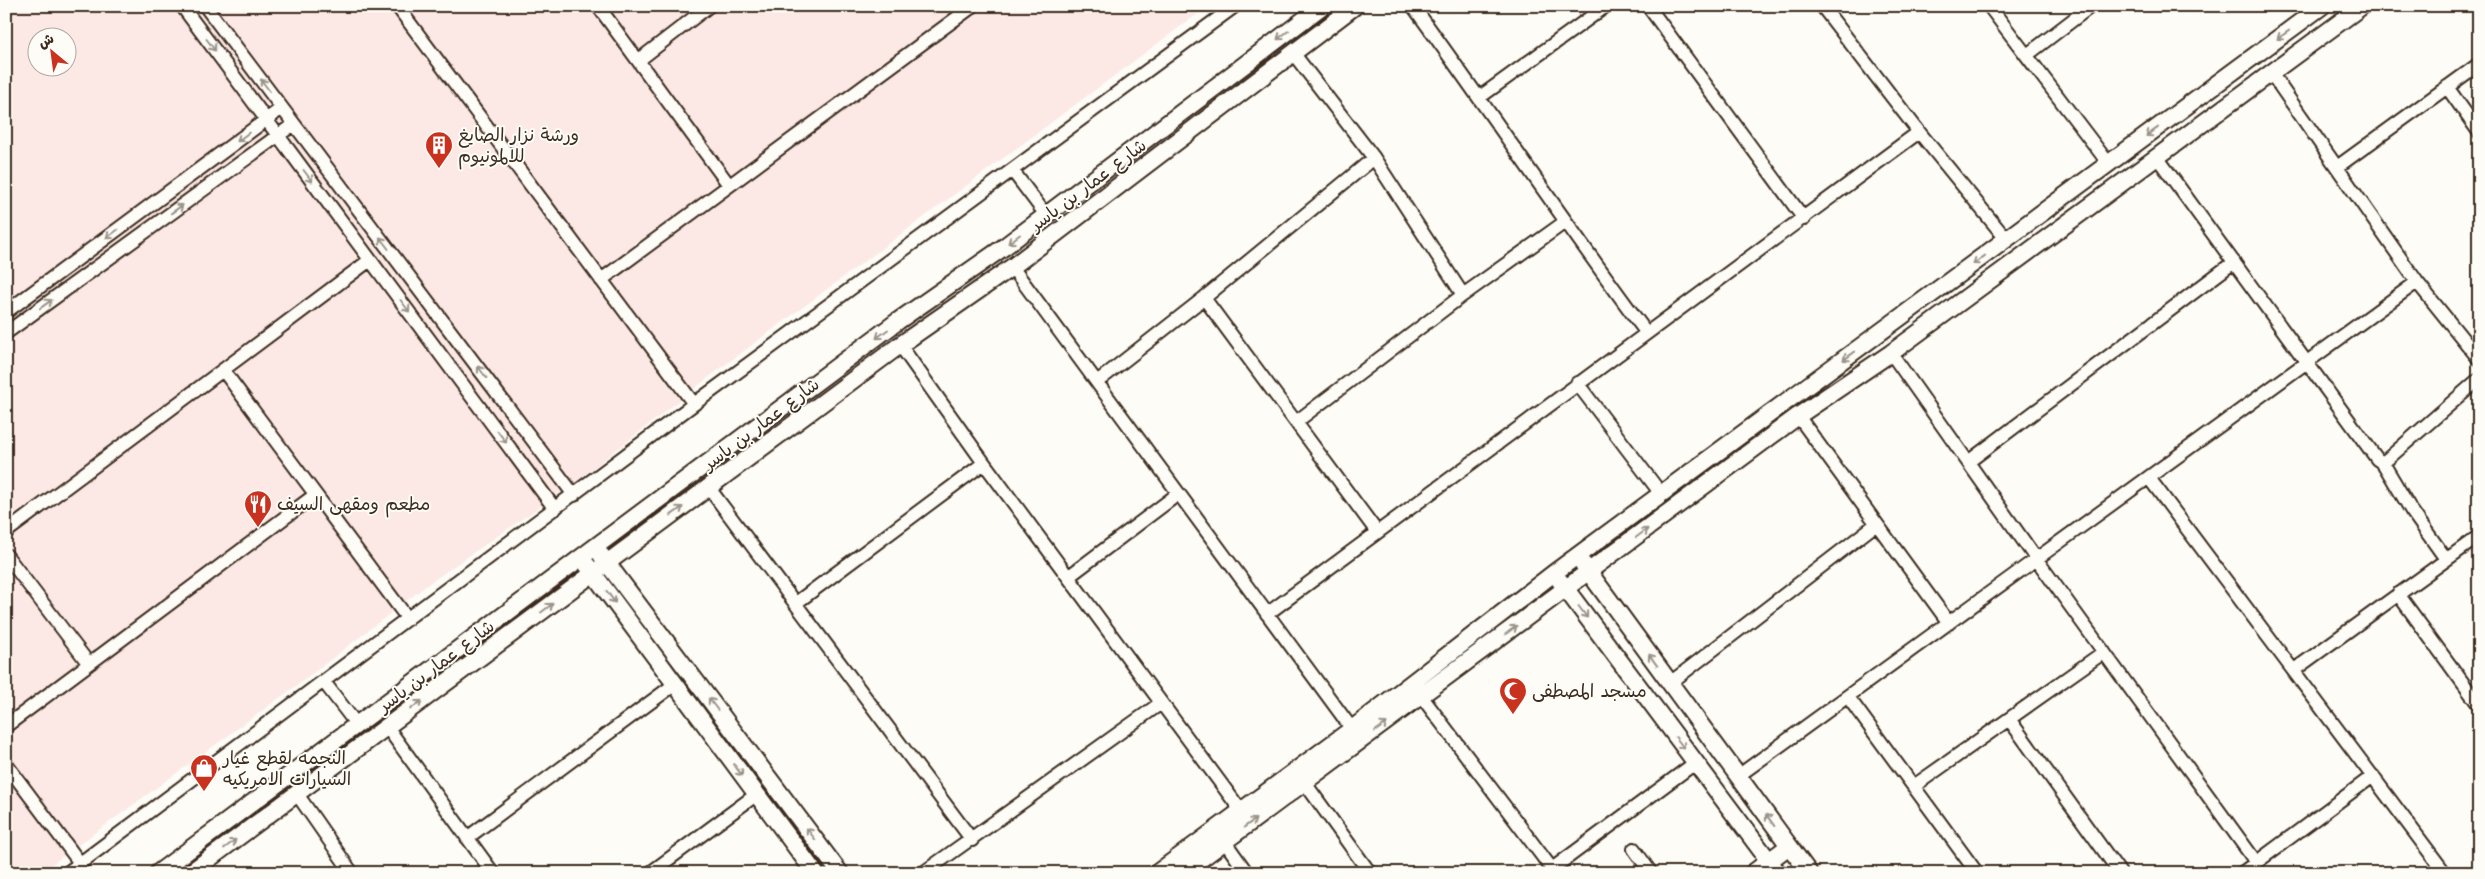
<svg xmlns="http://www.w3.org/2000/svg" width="2485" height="879" font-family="'Shantell Sans','Playpen Sans Arabic',sans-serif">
<rect width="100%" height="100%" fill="#fdfcf7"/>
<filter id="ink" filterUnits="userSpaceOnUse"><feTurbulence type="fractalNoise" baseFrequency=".02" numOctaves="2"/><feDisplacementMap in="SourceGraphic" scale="10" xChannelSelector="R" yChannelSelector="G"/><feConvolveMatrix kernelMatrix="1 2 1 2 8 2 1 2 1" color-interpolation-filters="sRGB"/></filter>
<g filter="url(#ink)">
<!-- built -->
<path fill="#fce9e5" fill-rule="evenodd" d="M6 6H1208L713 374 577 481 431 582 304 680 40 873H6ZM38 38H68V68H38Z"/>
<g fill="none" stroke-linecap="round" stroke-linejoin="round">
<!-- minor casing -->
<g stroke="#3b2a1e" stroke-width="16">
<path id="minor" d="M182 6 555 509
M205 6 574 495
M397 6 694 404
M598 6 729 185
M1413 6C1492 114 1566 225 1646 332
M1648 6 1804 219
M1822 6 1919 132 2007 240
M1989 6 2109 164
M1293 53 1374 158 1463 295
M2027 55 2091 6
M639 60 709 6
M2271 73 2417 282 2479 359
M2447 87 2479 132
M1480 97 1606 6
M2157 157 2377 459 2383 463 2411 510 2446 559
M2337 167 2479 64
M1012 170 1046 215
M1012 267 1352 729
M601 280 973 6
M1204 298 1377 532
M6 312 282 108
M6 333 294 124
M900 345 984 463 1242 812
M1891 353 2037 560 2256 862
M223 370 408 619
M1097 382 1204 298 1374 158
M1577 383 1662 495
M1798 416 1949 623
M1296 422 1463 295 1565 222
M1968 462 2234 262
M2383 463 2479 379
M2149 478 2445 873
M709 488 972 840
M6 532 370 260
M6 555 89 664
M1068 577 1178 494
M2398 594 2479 705
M796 603 984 463
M1267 614 1919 132
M2294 670 2479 536
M324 682 357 725
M1670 683 1875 525
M1422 697 1555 873
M1848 697 1977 873
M2009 719 2120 873
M6 726 315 495
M387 727 493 873
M6 764 80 863
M1738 776 2417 282
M1305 783 1370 873
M1914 786 2104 652
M297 794 352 873
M467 838 675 684
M1225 842 1247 873
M1634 849 1651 873
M1552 869 1695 763
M67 873 694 404 1235 6
M650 873 757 794
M923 873 1161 703
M2242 873 2373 776"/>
</g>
<!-- tertiary casing -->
<g stroke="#3b2a1e" stroke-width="20">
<path id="tertiary" d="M601 555 840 873
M1583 564 1809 873
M587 565 815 873
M1560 581 1778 873
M158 873 898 321 1004 247 1322 6
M190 873 900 345 1012 267 1355 6
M1157 873 1352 729 1554 573 2322 6
M1182 873 1798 416 1891 353 2362 6
M1753 873 1789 846"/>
</g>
<!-- minor -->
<use href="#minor" stroke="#fdfcf7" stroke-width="12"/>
<!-- tertiary -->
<use href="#tertiary" stroke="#fdfcf7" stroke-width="16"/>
</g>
<!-- one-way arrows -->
<defs><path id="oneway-shaft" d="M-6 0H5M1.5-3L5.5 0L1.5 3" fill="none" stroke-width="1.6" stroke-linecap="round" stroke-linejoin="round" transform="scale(1.25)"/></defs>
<g stroke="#9c938a">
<use href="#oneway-shaft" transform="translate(1283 35) rotate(143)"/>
<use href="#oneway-shaft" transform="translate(2283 35) rotate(144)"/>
<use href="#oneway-shaft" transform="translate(211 45) rotate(53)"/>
<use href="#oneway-shaft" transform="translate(265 85) rotate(-127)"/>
<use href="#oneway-shaft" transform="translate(2152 132) rotate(144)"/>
<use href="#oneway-shaft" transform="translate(243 137) rotate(143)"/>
<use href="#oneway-shaft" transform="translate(308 176) rotate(53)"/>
<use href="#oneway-shaft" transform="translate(177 209) rotate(-36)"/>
<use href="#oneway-shaft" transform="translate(112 234) rotate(143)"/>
<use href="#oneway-shaft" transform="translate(1014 239) rotate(143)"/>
<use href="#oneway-shaft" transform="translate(384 243) rotate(-127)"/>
<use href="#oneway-shaft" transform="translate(1979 260) rotate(144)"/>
<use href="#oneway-shaft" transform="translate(46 304) rotate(-36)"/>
<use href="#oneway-shaft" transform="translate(405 306) rotate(53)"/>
<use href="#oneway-shaft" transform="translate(882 334) rotate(143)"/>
<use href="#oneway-shaft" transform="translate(1849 356) rotate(144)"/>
<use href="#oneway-shaft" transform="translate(482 372) rotate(-127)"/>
<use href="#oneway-shaft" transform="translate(502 437) rotate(53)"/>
<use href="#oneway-shaft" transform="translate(677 511) rotate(-36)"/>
<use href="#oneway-shaft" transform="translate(1642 533) rotate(-37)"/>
<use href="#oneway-shaft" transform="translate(611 597) rotate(54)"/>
<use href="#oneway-shaft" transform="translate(547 608) rotate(-37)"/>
<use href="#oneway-shaft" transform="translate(1583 612) rotate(53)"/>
<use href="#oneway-shaft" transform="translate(1511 630) rotate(-37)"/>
<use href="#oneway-shaft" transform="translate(1653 660) rotate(-126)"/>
<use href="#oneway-shaft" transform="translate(713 704) rotate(-127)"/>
<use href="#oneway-shaft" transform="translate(416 705) rotate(-37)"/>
<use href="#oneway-shaft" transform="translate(1381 727) rotate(-36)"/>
<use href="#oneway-shaft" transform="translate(1680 743) rotate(53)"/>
<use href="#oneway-shaft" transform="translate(738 770) rotate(54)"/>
<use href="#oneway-shaft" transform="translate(1770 820) rotate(-126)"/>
<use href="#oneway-shaft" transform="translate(1250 823) rotate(-36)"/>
<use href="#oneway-shaft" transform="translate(811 834) rotate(-127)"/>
<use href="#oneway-shaft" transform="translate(230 844) rotate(-37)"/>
</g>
</g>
<!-- icons -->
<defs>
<g id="building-pin" transform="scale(1.4375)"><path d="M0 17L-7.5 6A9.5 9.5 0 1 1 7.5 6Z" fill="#c8321e" stroke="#fdfcf7"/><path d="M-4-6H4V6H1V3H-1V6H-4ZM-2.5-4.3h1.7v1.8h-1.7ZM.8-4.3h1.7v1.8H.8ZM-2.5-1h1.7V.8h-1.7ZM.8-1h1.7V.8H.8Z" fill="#fff"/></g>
<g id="restaurant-pin" transform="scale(1.4375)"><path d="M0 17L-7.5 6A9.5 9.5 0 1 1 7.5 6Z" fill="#c8321e" stroke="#fdfcf7"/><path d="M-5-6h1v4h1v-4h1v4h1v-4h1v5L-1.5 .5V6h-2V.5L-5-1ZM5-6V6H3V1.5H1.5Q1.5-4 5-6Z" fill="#fff"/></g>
<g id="mosque-pin" transform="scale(1.4375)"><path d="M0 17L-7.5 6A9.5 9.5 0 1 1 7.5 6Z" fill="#c8321e" stroke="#fdfcf7"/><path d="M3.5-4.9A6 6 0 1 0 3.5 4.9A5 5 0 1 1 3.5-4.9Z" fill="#fff"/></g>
<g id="shop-pin" transform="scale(1.4375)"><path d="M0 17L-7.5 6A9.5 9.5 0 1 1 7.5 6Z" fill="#c8321e" stroke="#fdfcf7"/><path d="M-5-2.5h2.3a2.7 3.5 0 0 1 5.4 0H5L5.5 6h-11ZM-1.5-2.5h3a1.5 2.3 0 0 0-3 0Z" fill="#fff"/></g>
</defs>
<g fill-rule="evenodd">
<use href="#building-pin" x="439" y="145"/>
<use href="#restaurant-pin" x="258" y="504"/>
<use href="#mosque-pin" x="1513" y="691"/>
<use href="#shop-pin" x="204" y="768"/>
</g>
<g text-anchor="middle" stroke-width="4" stroke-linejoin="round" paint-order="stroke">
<!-- poi labels -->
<g font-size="18" fill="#3b2a1e" stroke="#fdfcf7" text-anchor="start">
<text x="458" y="141">ورشة نزار الصايغ<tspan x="458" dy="21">للالمونيوم</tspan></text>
<text x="277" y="510">مطعم ومقهى السيف</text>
<text x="1532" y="697">مسجد المصطفى</text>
<text x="223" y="764">النجمه لقطع غيار<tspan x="223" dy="21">السيارات الامريكيه</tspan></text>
</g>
<!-- street labels -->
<g font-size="18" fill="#3b2a1e" stroke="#fdfcf7">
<text transform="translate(1088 185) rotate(-37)" y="6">شارع عمار بن ياسر</text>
<text transform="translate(761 424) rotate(-37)" y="6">شارع عمار بن ياسر</text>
<text transform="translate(436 666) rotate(-37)" y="6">شارع عمار بن ياسر</text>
</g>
</g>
<!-- margin -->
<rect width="2485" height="879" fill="none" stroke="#fdfcf7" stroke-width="25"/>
<rect x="12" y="12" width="2460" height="854" fill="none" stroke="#3b2a1e" stroke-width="2" filter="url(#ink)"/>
<!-- north arrow -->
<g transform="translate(52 52) rotate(331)"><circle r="24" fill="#fdfcf7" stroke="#afa8a0"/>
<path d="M0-4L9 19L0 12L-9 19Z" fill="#c8321e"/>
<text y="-8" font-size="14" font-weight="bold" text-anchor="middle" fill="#3b2a1e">ش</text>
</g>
</svg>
